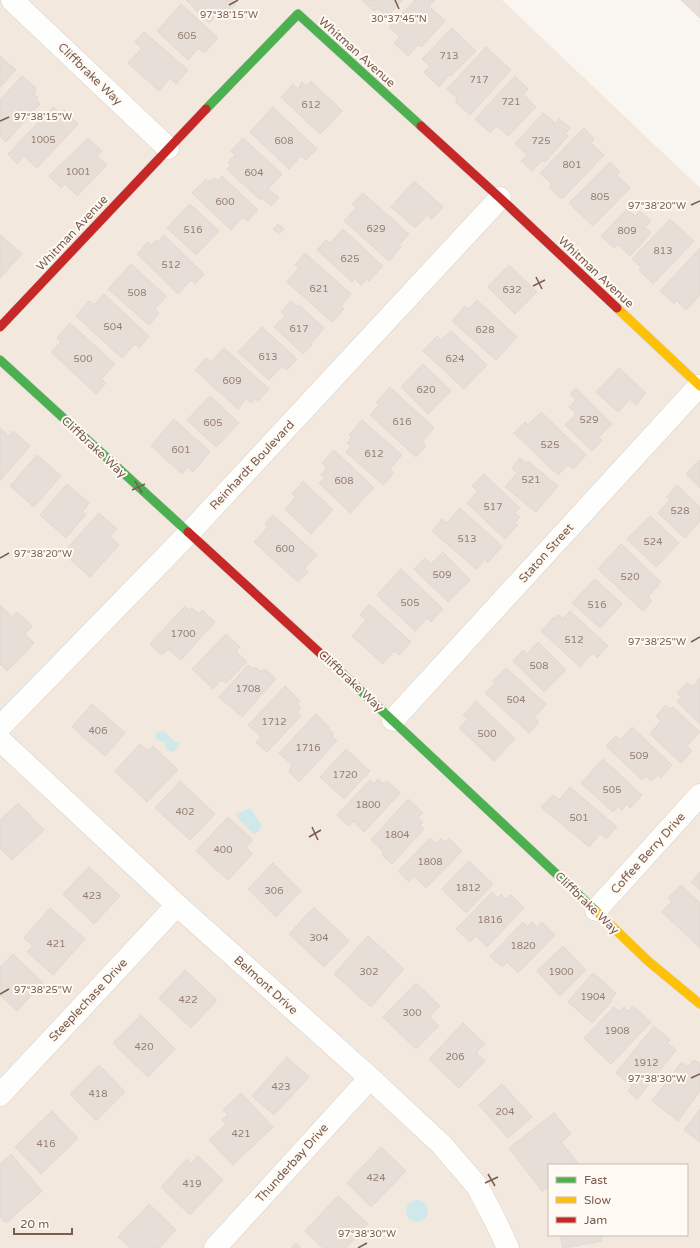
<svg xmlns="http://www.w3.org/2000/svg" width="700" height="1248" font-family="'Varela Round',sans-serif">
<rect width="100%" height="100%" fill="#f9f5f0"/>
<!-- residential -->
<path fill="#f2e8de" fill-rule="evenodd" d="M0 0H502L700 188V1248H0ZM549 1165H687V1235H549Z"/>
<!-- water -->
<path fill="#d0e8ea" d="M161 731 165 732 173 740 180 744 176 749 172 752 167 750 164 742 156 739 155 736 156 733Z
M250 808 262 825 258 832 254 834 237 817 236 814Z
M406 1211a11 11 0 1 1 22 0a11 11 0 1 1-22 0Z"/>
<!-- building -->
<path fill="#e6ded7" stroke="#e2d8d2" d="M186 0H232L236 4 225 15 221 10 209 23Z
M362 0H403L387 17 378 8 374 11Z
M415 0H435L429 6 445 21 421 47 418 45 408 56 394 43 400 37 389 27Z
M681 0H700V18Z
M181 4 218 38 204 53 198 48 188 60 157 31Z
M452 28 476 51 451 76 449 75 439 87 424 72 430 66 422 59Z
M144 32 188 70 176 84 170 78 159 91 128 63 142 48 135 42Z
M486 47 511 70 470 115 456 102 457 98 447 89Z
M0 56 16 70 0 87Z
M22 76 36 88 34 95 38 98 36 100 40 104 6 142 0 136V100Z
M515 76 528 89 523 94 536 107 508 136 497 126 490 133 475 119Z
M311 81 342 111 320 134 281 97 293 84 298 89 302 82 306 86Z
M53 107 61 114 64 110 78 124 37 168 24 156 17 164 8 154Z
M273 107 317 149 306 160 301 156 289 169 250 132Z
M543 113 555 123 559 119 570 128 565 134 568 136 545 162 542 160 532 171 521 161 527 155 515 144Z
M584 128 594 139 591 143 604 155 562 199 549 187 552 184 540 173Z
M88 138 102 151 97 156 107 165 77 196 65 184 61 188 49 176Z
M243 138 282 174 268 189 279 198 271 206 262 198 260 200 227 169 231 165 228 162 235 155 231 151Z
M610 162 620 172 617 175 630 188 593 226 569 203Z
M222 176 258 210 248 221 243 217 231 230 192 193 206 179 210 182 214 178 218 181Z
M414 181 443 207 432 219 427 215 415 228 391 207Z
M363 193 409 234 399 245 401 247 389 261 344 221 356 208 352 204Z
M190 204 219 231 196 255 167 228Z
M627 209 635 216 640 211 651 221 645 227 651 233 630 256 618 244 614 248 601 236Z
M670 219 694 241 653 284 639 270 642 268 632 259Z
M278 224 284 229 279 234 273 229Z
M343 229 383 266 369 281 367 279 361 285 355 279 352 282 317 250 326 240 330 243Z
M0 235 22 254 0 278Z
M164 235 204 274 195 284 191 280 178 294 137 254 148 242 151 245 156 240 158 242Z
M700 248V295L686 310 677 301 674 304 660 291Z
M305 253 351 294 341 306 344 309 332 322 287 282 299 268 295 265Z
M131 264 166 296 155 309 159 313 149 325 108 289Z
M509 265 537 292 515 314 488 287Z
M104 294 149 336 139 348 135 344 122 358 76 316 89 301 94 305Z
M477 300 517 337 496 360 452 321 465 306 469 309Z
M291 301 298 307 299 305 324 328 311 343 312 345 303 354 274 327 285 316 281 312Z
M70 323 115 364 101 379 106 383 96 394 51 352 61 342 57 338Z
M262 327 297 359 287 370 282 366 269 380 238 352Z
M451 331 487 365 464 389 423 351 437 336 441 340Z
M224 348 269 389 258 401 255 398 251 403 246 399 238 409 195 370 206 358 211 362Z
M423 364 451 391 428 414 401 387Z
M619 368 646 393 636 405 630 399 618 412 596 392Z
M390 387 434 428 422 441 426 446 416 457 370 415 379 405 376 402Z
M576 388 612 424 599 437 602 440 592 451 565 425 576 414 569 407 576 400 570 394Z
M210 396 239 423 216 447 187 420Z
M541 412 586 455 573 469 568 465 558 475 514 433 525 422 528 425Z
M174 419 210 452 193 472 188 467 182 474 151 446Z
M362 420 402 455 390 469 394 473 383 485 346 452 351 446 347 443 352 437 349 435Z
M0 428 9 436 13 431 30 446 0 481Z
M334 450 374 488 350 513 319 483 325 478 321 475 327 468 322 463Z
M37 455 61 476 34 507 10 486Z
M520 458 526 463 528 461 558 486 536 512 505 487 517 473 512 468Z
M699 460 700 461V488L686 474Z
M484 474 520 508 515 513 520 517 514 523 518 525 505 539 467 503 478 491 472 486Z
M303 481 333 510 311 534 285 509 296 497 292 494Z
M67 484 89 503 83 511 86 514 66 538 40 515Z
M677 485 700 507V521L685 538 658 513 670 500 667 497Z
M460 508 502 546 488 563 485 559 476 569 432 531 442 519 447 523Z
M99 513 117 529 110 537 119 545 90 577 63 553Z
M273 515 317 555 305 568 308 572 298 582 254 542 268 527 265 524Z
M650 516 679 543 656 567 627 539Z
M621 544 661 582 648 597 652 601 643 611 598 569Z
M443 552 470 580 448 602 414 569 425 558 431 564Z
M401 569 443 609 431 622 427 618 415 631 377 595Z
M595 579 622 604 600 628 572 603Z
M369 604 411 642 399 655 394 651 383 664 352 636 366 620 360 615Z
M0 605 12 617 17 612 32 626 25 634 34 643 7 671 0 664Z
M185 606 190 611 192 608 199 614 202 610 215 622 181 660 168 649 162 655 150 644Z
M570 611 608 646 597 658 593 653 580 667 541 631 554 617 555 618 559 615 563 619Z
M226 634 240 647 236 651 247 662 226 683 222 680 213 689 192 669Z
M538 642 566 670 544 692 513 661 523 650 527 654Z
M248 665 253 669 255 667 261 672 265 669 276 679 242 717 219 697Z
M506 668 546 704 534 718 539 722 529 733 485 693 495 683 493 681Z
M700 678V724L677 702 681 697 677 693 687 683 692 687Z
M285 686 300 701 297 704 301 708 297 713 301 716 267 752 256 742 261 737 248 725Z
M476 701 515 739 494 761 459 728 468 719 463 715Z
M92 704 125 733 105 756 72 727Z
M666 705 670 709 673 707 700 732 687 746 692 751 681 763 650 734 661 721 656 716Z
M316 714 329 727 328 728 334 734 332 736 337 741 299 782 289 772 292 765 279 753Z
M632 727 672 765 661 778 658 775 651 781 646 776 642 780 606 746 616 736 620 740Z
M140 744 148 751 153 746 178 770 147 802 115 771Z
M346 749 370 771 344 799 320 777Z
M603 759 642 795 630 808 627 804 622 810 618 807 613 812 581 783Z
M378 779 384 784 387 781 400 793 364 832 353 821 349 826 337 815 370 780 374 784Z
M180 781 215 814 190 840 155 808Z
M570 787 617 827 606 839 600 834 589 847 541 807 553 795 559 800Z
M408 799 423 813 418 817 423 822 420 825 424 829 392 864 382 855 384 852 371 840Z
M18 803 44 830 12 860 0 848V820Z
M228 817 253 840 246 847 252 854 228 880 196 851Z
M430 838 436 844 441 838 445 843 449 838 462 851 426 888 414 876 409 882 398 871Z
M469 861 493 884 466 913 442 889Z
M273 863 301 891 276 917 248 889Z
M89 867 120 896 94 924 63 894Z
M700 872V890L691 882Z
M681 885 700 903V948L662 912 672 901 668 898Z
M492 892 498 898 501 894 506 899 511 895 524 908 487 947 476 936 470 942 456 929Z
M314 907 349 941 324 967 289 934Z
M50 908 85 939 53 975 27 952 33 946 24 938Z
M523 922 528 927 532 922 537 927 542 922 555 935 518 973 507 962 502 967 490 956Z
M368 936 404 969 371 1007 334 974Z
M563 946 586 970 560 996 537 971Z
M13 954 43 983 17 1011 0 995V967Z
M185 970 217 1000 191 1028 159 998Z
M593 973 616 993 611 999 612 1001 592 1023 568 1002Z
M416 983 440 1006 430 1017 439 1026 416 1049 383 1017Z
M633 1006 651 1022 611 1064 584 1038 614 1007 619 1011 624 1007 628 1011Z
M141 1015 175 1049 148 1077 113 1043Z
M463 1023 485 1044 476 1053 485 1061 459 1088 429 1059Z
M654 1026 670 1040 667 1043 676 1050 637 1099 628 1091 632 1086 616 1073Z
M287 1057 309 1077 274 1115 252 1096Z
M694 1060 700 1064V1091L678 1121 652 1101 682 1062 688 1067Z
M99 1065 125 1092 96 1121 70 1094Z
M502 1084 532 1117 508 1138 479 1105Z
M241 1093 273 1127 233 1165 209 1140 226 1124 222 1120 228 1115 223 1110Z
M700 1109V1142L684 1130Z
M52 1111 78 1138 41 1174 15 1147Z
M554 1113 571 1134 561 1142 578 1163 576 1165H549V1186L542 1191 509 1148Z
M381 1147 406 1171 371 1207 347 1183Z
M11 1154 42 1191 6 1223 0 1216V1164Z
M198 1156 223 1180 190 1215 161 1187 187 1159 191 1164Z
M338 1196 368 1224 346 1248H323L305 1231Z
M149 1204 176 1230 159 1248H130L118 1237Z
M560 1235H600L602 1241 563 1248Z
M296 1243 301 1248H291Z"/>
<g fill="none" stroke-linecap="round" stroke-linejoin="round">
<!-- street casing -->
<g stroke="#d7d1cb" stroke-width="23">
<path id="street" d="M12 0 168 148
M393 720 699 386
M0 727 189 533 500 198
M0 740 177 905 370 1078 442 1145 477 1186 496 1222 508 1248
M596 910 700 795
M0 1095 177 905
M215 1248 370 1078"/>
</g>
<!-- fast casing -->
<g stroke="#d9d2cb" stroke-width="10">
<path id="fast" d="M206 109 298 14 421 126
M0 360 188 532
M345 676 597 912"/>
</g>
<!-- slow casing -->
<g stroke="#d9d2cb" stroke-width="10">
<path id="slow" d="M617 308 700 386
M597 912 648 961 700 1004"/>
</g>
<!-- jam casing -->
<g stroke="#d9d2cb" stroke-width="10">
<path id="jam" d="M421 126 500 198 617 308
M0 327 206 109
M188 532 345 676"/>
</g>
<!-- street -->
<use href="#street" stroke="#fefefd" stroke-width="22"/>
<!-- fast -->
<use href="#fast" stroke="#4caf50" stroke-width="9"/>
<!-- slow -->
<use href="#slow" stroke="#ffc107" stroke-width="9"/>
<!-- jam -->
<use href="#jam" stroke="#c62828" stroke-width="9"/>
</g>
<!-- ticks -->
<path fill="none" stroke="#7a5c4d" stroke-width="1.5" d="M395 0 399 9M229 5 238 0M0 121 9 117M691 205 700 201M536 277 542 289M533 286 545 280M135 481 142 493M132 490 145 484M0 558 9 553M691 642 700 637M312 827 318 840M309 837 321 830M0 994 9 989M691 1078 700 1074M488 1174 495 1186M485 1183 498 1177M358 1248 367 1243"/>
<g text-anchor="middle" stroke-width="4" stroke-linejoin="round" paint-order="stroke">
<!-- number labels -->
<g font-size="10" fill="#977e72">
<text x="187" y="39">605</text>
<text x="449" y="59">713</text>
<text x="479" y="83">717</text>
<text x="511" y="105">721</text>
<text x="311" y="108">612</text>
<text x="43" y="143">1005</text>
<text x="284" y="144">608</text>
<text x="541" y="144">725</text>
<text x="572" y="168">801</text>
<text x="78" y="175">1001</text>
<text x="254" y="176">604</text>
<text x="600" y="200">805</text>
<text x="225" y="205">600</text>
<text x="376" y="232">629</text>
<text x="193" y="233">516</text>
<text x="627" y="234">809</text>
<text x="663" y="254">813</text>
<text x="350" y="262">625</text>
<text x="171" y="268">512</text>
<text x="319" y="292">621</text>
<text x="512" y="293">632</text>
<text x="137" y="296">508</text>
<text x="113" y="330">504</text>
<text x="299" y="332">617</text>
<text x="485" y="333">628</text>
<text x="268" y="360">613</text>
<text x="83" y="362">500</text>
<text x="455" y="362">624</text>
<text x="232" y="384">609</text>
<text x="426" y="393">620</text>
<text x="589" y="423">529</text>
<text x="402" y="425">616</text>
<text x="213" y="426">605</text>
<text x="550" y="448">525</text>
<text x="181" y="453">601</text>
<text x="374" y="457">612</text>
<text x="531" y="483">521</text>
<text x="344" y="484">608</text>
<text x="493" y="510">517</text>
<text x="680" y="514">528</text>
<text x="467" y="542">513</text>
<text x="653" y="545">524</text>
<text x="285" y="552">600</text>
<text x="442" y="578">509</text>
<text x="630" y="580">520</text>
<text x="410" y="606">505</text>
<text x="597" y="608">516</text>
<text x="183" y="637">1700</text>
<text x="574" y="643">512</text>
<text x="539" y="669">508</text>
<text x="248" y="692">1708</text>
<text x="516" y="703">504</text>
<text x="274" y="725">1712</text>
<text x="98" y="734">406</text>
<text x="487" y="737">500</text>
<text x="308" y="751">1716</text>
<text x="639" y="759">509</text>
<text x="345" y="778">1720</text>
<text x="612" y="793">505</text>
<text x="368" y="808">1800</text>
<text x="185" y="815">402</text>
<text x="579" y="821">501</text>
<text x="397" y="838">1804</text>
<text x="223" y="853">400</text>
<text x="430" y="865">1808</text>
<text x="468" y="891">1812</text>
<text x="274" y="894">306</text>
<text x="92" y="899">423</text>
<text x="490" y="923">1816</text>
<text x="319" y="941">304</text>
<text x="56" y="947">421</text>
<text x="523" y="949">1820</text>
<text x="369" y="975">302</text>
<text x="561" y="975">1900</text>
<text x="593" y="1000">1904</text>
<text x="188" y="1003">422</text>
<text x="412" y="1016">300</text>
<text x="617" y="1034">1908</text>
<text x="144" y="1050">420</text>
<text x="455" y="1060">206</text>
<text x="646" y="1066">1912</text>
<text x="281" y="1090">423</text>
<text x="98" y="1097">418</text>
<text x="505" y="1115">204</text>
<text x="241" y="1137">421</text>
<text x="46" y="1147">416</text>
<text x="376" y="1181">424</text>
<text x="192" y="1187">419</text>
</g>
<!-- street labels -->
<g font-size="12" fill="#7a5c4d" stroke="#fffaf3">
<text transform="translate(357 52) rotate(42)" y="4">Whitman Avenue</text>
<text transform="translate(90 74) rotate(44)" y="4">Cliffbrake Way</text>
<text transform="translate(72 233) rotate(-47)" y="4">Whitman Avenue</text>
<text transform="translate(596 272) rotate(43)" y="4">Whitman Avenue</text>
<text transform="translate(94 447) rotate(43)" y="4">Cliffbrake Way</text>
<text transform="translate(252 465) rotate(-47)" y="4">Reinhardt Boulevard</text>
<text transform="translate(546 553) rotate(-48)" y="4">Staton Street</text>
<text transform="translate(351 681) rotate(43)" y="4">Cliffbrake Way</text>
<text transform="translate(648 853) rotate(-48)" y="4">Coffee Berry Drive</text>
<text transform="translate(587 903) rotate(44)" y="4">Cliffbrake Way</text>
<text transform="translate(266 985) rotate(42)" y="4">Belmont Drive</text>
<text transform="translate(88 1000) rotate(-47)" y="4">Steeplechase Drive</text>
<text transform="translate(292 1163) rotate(-48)" y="4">Thunderbay Drive</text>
</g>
</g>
<g font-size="10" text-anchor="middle" fill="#7a5c4d" stroke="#fffaf3" stroke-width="4" stroke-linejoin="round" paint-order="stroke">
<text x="229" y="18">97°38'15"W</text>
<text x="399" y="22">30°37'45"N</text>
<text x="43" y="120">97°38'15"W</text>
<text x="657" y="209">97°38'20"W</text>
<text x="43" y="557">97°38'20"W</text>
<text x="657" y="645">97°38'25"W</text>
<text x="43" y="993">97°38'25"W</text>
<text x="657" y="1082">97°38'30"W</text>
<text x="367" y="1237">97°38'30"W</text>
</g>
<!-- legend -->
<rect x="548" y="1164" width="140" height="72" fill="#fffaf3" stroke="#cabbb1"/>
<rect x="556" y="1177" width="20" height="6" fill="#4caf50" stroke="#cabbb1"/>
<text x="584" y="1184" font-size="12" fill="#7a5c4d">Fast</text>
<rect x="556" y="1197" width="20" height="6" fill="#ffc107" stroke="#cabbb1"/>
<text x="584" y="1204" font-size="12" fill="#7a5c4d">Slow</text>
<rect x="556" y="1217" width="20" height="6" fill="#c62828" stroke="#cabbb1"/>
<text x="584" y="1224" font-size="12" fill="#7a5c4d">Jam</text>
<!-- scale -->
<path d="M14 1228v6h58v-6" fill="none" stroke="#7a5c4d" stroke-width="2"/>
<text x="20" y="1228" font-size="12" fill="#7a5c4d" stroke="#fffaf3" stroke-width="3" paint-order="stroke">20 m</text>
</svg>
